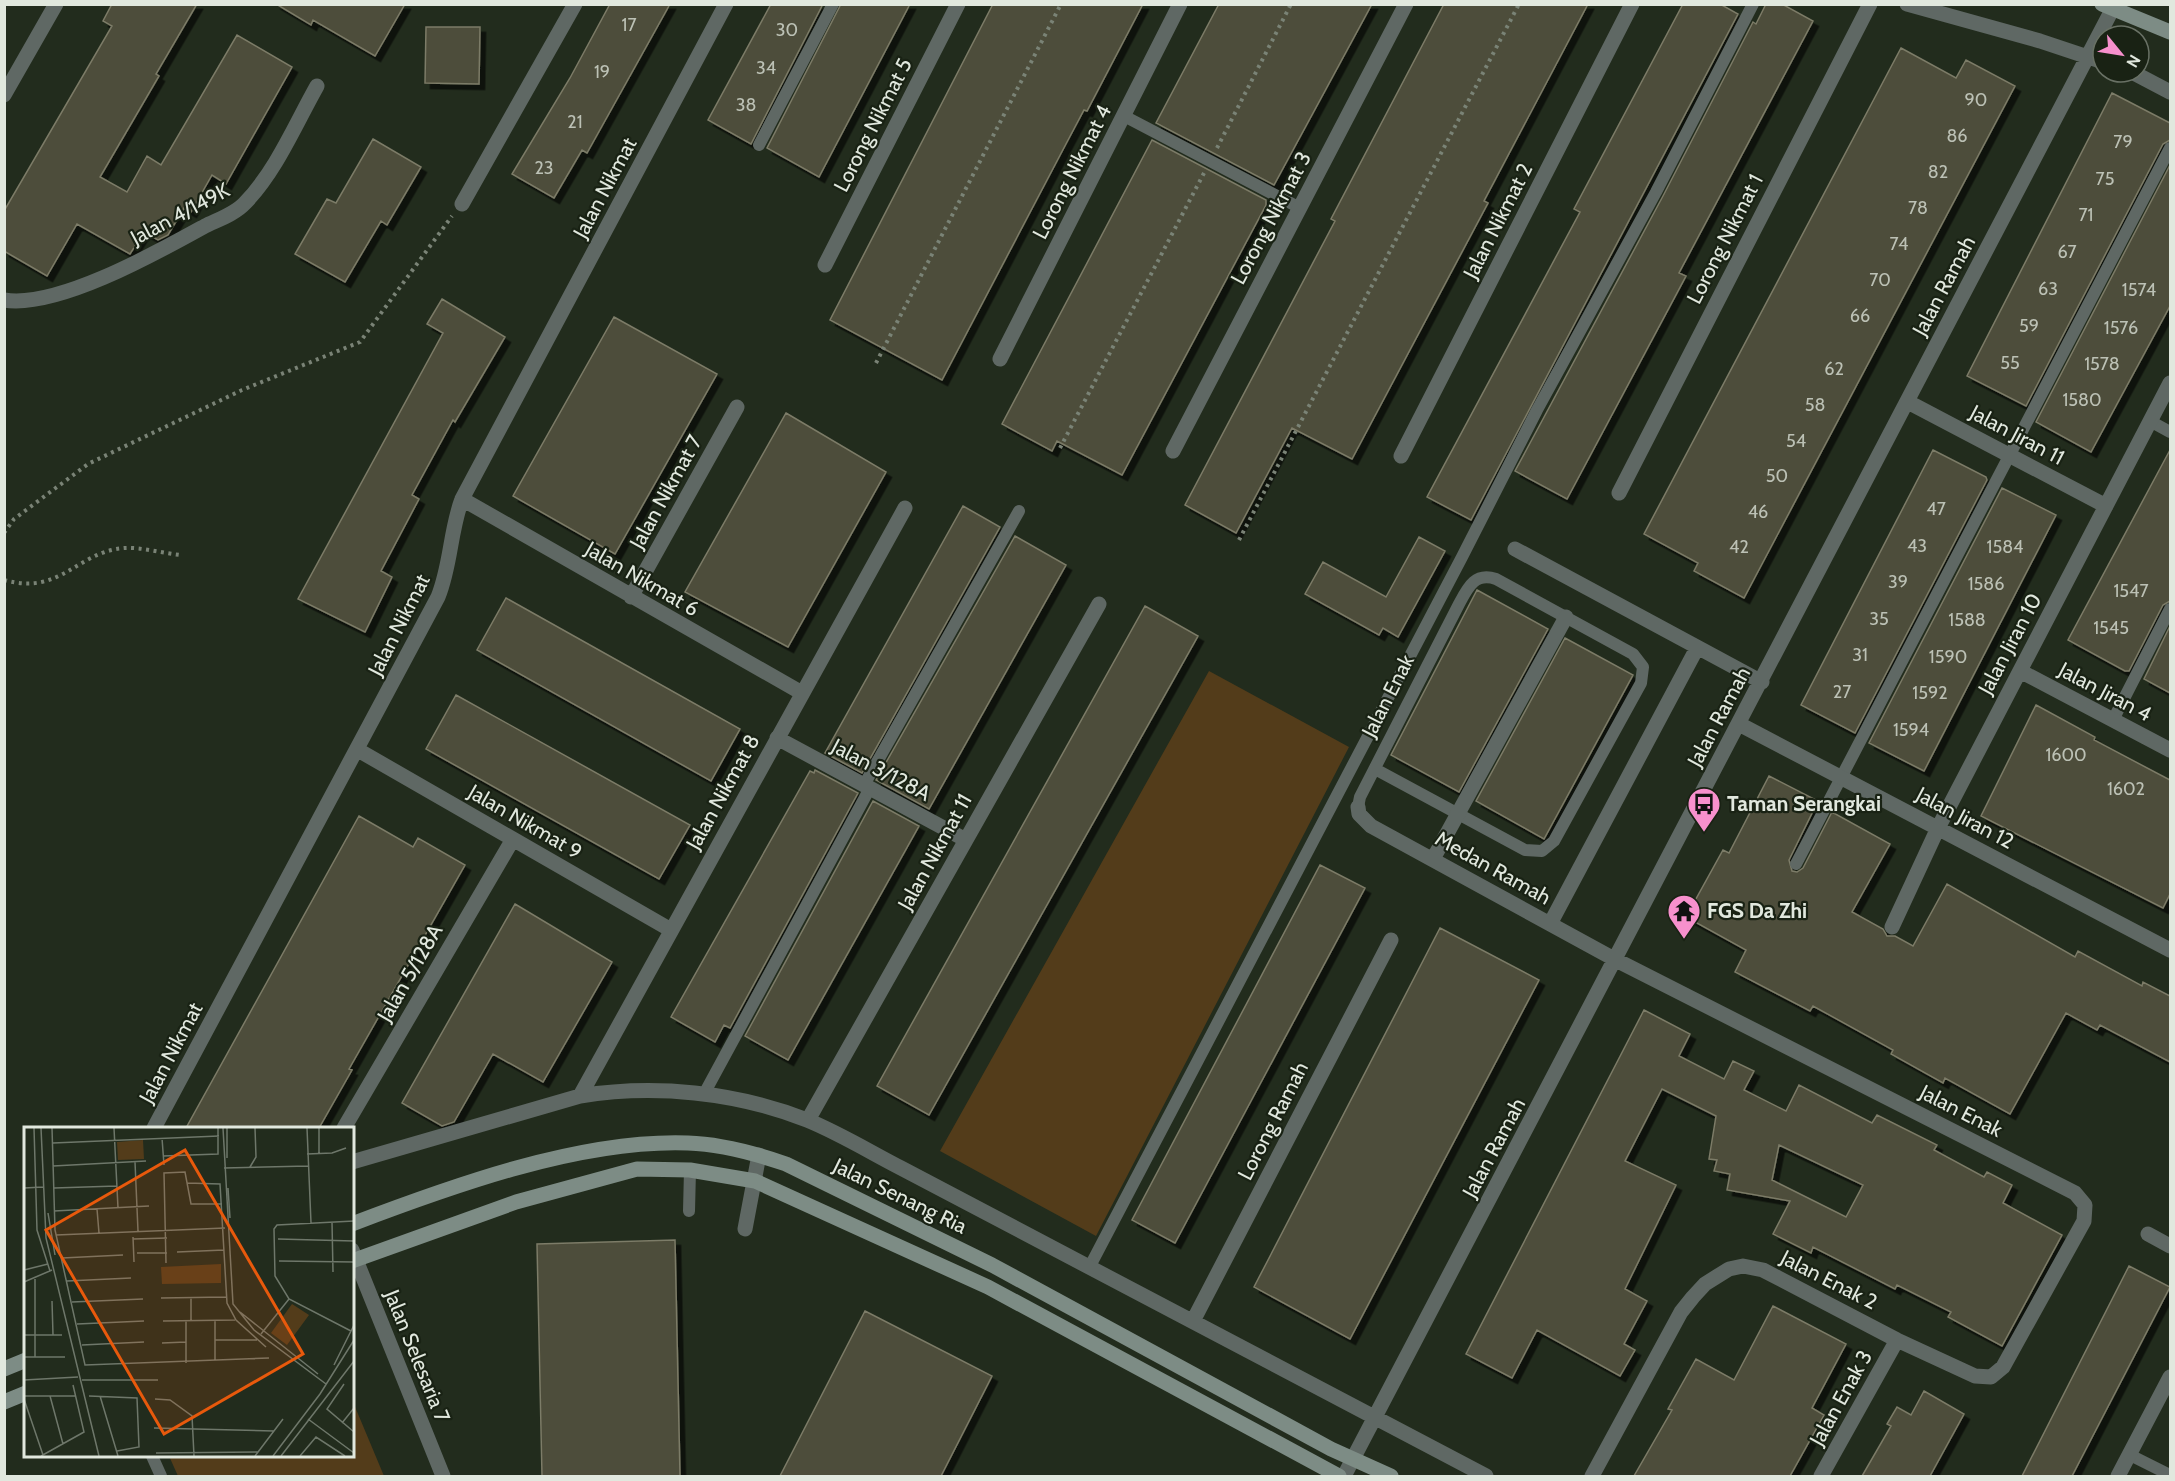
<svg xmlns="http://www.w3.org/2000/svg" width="2175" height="1481" font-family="Cabin,sans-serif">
<defs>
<filter id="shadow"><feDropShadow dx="5.5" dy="5.5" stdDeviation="0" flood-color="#0009"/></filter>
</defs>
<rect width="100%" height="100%" fill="#222c1d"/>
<!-- green -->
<path fill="#533c1a" d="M1209 671 1349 747 1096 1236 940 1151Z
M353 1402 384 1476H178L169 1456H352Z"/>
<!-- building -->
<path fill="#4e4d3a" stroke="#7c7b67" stroke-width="1.5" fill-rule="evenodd" filter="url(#shadow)" d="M112 4H197L156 74 159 76 100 177 127 192 147 156 161 165 237 35 292 67 226 184 212 175 191 212 184 208 168 235 158 240 144 232 130 254 77 224 47 276 4 251V211L112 26 103 21Z
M276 4H405L375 56 313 20 311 25Z
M610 4H670L587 153 582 150 554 198 512 174 570 78Z
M771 4H823L751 144 708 120Z
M841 4H910L819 177 767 148Z
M993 4H1143L1087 111 1084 110 1067 142 942 380 830 320Z
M1219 4H1372L1274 185 1156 123Z
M1444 4H1588L1484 201 1488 203 1352 459 1292 428 1236 533 1185 505 1335 221 1331 219Z
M1683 4H1720L1738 14 1471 520 1427 497 1580 212 1574 209Z
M1766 4H1782L1813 21 1679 273 1686 276 1567 499 1515 471 1663 196 1753 22 1756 24Z
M426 27H480L479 84 425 83Z
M1901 48 1956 78 1966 60 2015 86 1744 598 1694 571 1698 563 1644 534Z
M2112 93 2170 123V140L2163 144 2026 406 1967 376Z
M373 139 421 167 387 225 381 221 345 282 295 254 327 199 336 203Z
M1152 140 1266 200V205L1122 475 1057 441 1052 451 1002 424Z
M2170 165V306L2091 452 2036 422Z
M442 299 505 337 455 422 453 420 412 495 419 499 381 571 392 577 365 632 298 599 443 333 427 324Z
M614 317 717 374 615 554 513 496Z
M786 413 886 472 788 647 685 592Z
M1933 450 1986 477 1987 480 1855 733 1801 705Z
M2170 450V601L2163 605 2129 671H2125L2068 640Z
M2002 488 2056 515 1924 771 1869 743 1870 741Z
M963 506 1000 527 862 773 825 753Z
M1015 536 1066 565 929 809 876 780Z
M1419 537 1445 551 1398 637 1383 628 1379 635 1305 594 1323 562 1386 597Z
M1477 590 1548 629 1459 792 1391 755Z
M506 598 740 729 711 781 477 650Z
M1145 606 1198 636 929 1115 877 1086Z
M2170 626V693L2144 679Z
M1565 638 1633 675 1544 839 1476 801Z
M456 695 690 825 659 879 426 749Z
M2036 705 2095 737 2094 740 2170 780V894L2163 908 1981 816Z
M815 770 858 793 730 1028 724 1025 715 1042 671 1017 810 771 814 773Z
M1769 776 1818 801 1789 860 1792 871 1797 872 1803 868 1832 812 1890 844 1852 912 1883 929 1887 936H1895L1913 946 1947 884 2075 957 2078 951 2142 986 2143 982 2170 996V1062L2100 1025 2097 1030 2066 1013 2010 1114 1945 1078 1943 1083 1891 1054 1893 1050 1813 1006 1810 1011 1735 972 1746 950 1686 917 1723 850 1729 853Z
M873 801 919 826 788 1060 745 1036Z
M359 816 413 847 418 838 465 865 349 1069 352 1070 319 1128H186Z
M1320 865 1365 888 1175 1243 1132 1220Z
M515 904 612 962 543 1082 493 1054 454 1122 442 1126 402 1103Z
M1440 928 1539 980 1350 1339 1254 1287Z
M1644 1010 1690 1034 1679 1056 1724 1079 1733 1061 1754 1071 1744 1090 1786 1111 1799 1085 1872 1123 1877 1115 1937 1145 1934 1150 1984 1177 1987 1172 2012 1185 2003 1203 2062 1235 2002 1346 1948 1317 1951 1312 1897 1285 1895 1289 1813 1247 1811 1253 1773 1234 1790 1201 1727 1190 1730 1174 1714 1171 1717 1160 1709 1159 1716 1116 1662 1089 1625 1161 1676 1185 1625 1289 1647 1301 1624 1344 1635 1350 1620 1376 1537 1330 1512 1378 1466 1354ZM1779 1145 1863 1185 1846 1217 1772 1180Z
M675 1240 680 1476H542L537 1244Z
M2129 1266 2170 1287 2072 1476H2022Z
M1773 1306 1846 1344 1812 1408 1824 1415 1790 1476H1634L1672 1410 1668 1409 1696 1359 1734 1380Z
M865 1311 992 1376 941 1476H780Z
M1924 1391 1964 1414 1930 1476H1862L1891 1426 1887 1424 1897 1407 1911 1415Z"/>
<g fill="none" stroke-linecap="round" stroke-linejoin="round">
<!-- path -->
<path stroke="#7a8376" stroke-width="4" stroke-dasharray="3 4.5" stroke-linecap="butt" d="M1217 148 1291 4
M876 363 1061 4
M1060 448 1204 173
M4 533 14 519 88 464 242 390 360 342 452 216
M1239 540 1519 4
M4 580C61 596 76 552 124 548 141 547 162 553 180 555"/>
<!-- lane -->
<path stroke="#5f6864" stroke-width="12" d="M1124 116 1300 208
M759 145 833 4
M2150 421 2170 432
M2113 720 2170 609
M864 785 1019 511
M1358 807 1360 797 1459 604C1468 587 1475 572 1496 579L1633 654 1643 667 1641 683 1554 841 1542 851 1525 850 1375 769
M1796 864 2170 148
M704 1094 870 788
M689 1211 690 1170
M1089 1268 1462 557 1537 410 1656 192 1753 4
M2130 1455 2170 1475
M152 1456 161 1476"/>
<!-- street -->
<path stroke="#5f6864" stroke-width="15" d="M1907 4 2040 41 2103 62
M2132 72 2170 92
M4 95 56 4
M462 204 575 4
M825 265 958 4
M4 300C57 309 158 252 205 226 217 220 235 214 245 203 276 171 295 125 317 86
M1000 359 1180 4
M1908 402 2106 506
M1173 451 1406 4
M1401 456 1632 4
M1619 493 1870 4
M462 499 802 693
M1515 549 1762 682
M631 597 737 407
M2020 671 2170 750
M1739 724 2170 950
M777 738 966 840
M358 750 671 930
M1358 807 1359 814 1371 826 1616 960 2075 1193 2085 1205 2084 1221 2003 1367 1991 1377 1975 1376 1897 1340 1763 1270 1743 1266 1729 1269 1705 1284 1693 1297 1681 1312 1592 1476
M1433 859 1566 617
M1550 924 1697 648
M1892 927 1938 828 2170 383
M580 1096 905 508
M808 1120 1099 604
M154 1128 438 597C451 565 450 531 462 499L726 4
M344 1128 513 839
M352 1162 580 1096C654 1084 736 1092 807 1120 839 1133 870 1152 901 1168L1486 1476
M745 1229 759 1155
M2148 1234 2170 1246
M352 1250 443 1476
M1193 1321 1391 940
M1344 1476 2113 8
M1821 1476 1897 1340
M2118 1476 2170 1377"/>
<!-- secondary -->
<path stroke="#7d8c85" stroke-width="15" d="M2102 4 2170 32
M352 1224C452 1186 581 1139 688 1143 722 1144 754 1153 786 1164L992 1265 1331 1449 1391 1476
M352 1261 516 1202 637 1169 690 1170 755 1181 988 1287 1339 1476
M4 1369 26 1360
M4 1402 26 1393"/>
</g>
<!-- icons -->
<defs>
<g id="bus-pin" transform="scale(1.725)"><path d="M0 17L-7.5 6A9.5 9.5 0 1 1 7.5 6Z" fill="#f790cd" stroke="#192214"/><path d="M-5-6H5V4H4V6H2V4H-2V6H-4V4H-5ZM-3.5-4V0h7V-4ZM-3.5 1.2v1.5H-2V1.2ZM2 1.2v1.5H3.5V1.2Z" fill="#111"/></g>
<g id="temple-pin" transform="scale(1.725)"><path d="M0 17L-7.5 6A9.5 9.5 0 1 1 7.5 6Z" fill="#f790cd" stroke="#192214"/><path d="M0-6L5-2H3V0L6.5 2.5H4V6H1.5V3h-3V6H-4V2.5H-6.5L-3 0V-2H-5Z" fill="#111"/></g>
</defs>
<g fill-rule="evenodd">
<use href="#bus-pin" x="1704" y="804"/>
<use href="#temple-pin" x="1684" y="911"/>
</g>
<g text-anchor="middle" stroke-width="4.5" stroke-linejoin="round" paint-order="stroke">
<!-- number labels -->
<g font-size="18" fill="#bcc1b5">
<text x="629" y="31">17</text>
<text x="787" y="36">30</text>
<text x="766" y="74">34</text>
<text x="602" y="78">19</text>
<text x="1976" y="106">90</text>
<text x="746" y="111">38</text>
<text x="575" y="128">21</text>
<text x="1957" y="142">86</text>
<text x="2123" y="148">79</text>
<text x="544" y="174">23</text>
<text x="1938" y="178">82</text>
<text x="2105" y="185">75</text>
<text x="1918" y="214">78</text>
<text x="2086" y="221">71</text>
<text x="1899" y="250">74</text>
<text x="2067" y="258">67</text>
<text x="1880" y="286">70</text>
<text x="2048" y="295">63</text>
<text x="2139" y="296">1574</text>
<text x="1860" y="322">66</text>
<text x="2029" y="332">59</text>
<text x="2121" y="334">1576</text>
<text x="2010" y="369">55</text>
<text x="2102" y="370">1578</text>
<text x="1834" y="375">62</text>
<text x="2082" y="406">1580</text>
<text x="1815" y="411">58</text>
<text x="1796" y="447">54</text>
<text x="1777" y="482">50</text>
<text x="1936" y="515">47</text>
<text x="1758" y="518">46</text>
<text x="1917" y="552">43</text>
<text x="1739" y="553">42</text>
<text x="2005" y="553">1584</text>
<text x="1898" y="588">39</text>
<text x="1986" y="590">1586</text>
<text x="2131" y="597">1547</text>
<text x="1879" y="625">35</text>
<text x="1967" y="626">1588</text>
<text x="2111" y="634">1545</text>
<text x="1860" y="661">31</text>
<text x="1948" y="663">1590</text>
<text x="1842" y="698">27</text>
<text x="1930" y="699">1592</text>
<text x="1911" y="736">1594</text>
<text x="2066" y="761">1600</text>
<text x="2126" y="795">1602</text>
</g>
<!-- street labels -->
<g font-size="21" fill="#e1e8de" stroke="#192214">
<text transform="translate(873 125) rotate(-63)" y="7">Lorong Nikmat 5</text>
<text transform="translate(1072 172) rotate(-63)" y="7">Lorong Nikmat 4</text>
<text transform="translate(605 188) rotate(-62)" y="7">Jalan Nikmat</text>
<text transform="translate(180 214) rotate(-28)" y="7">Jalan 4/149K</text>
<text transform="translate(1271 218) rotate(-62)" y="7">Lorong Nikmat 3</text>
<text transform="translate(1498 221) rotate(-63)" y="7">Jalan Nikmat 2</text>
<text transform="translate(1725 239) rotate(-63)" y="7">Lorong Nikmat 1</text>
<text transform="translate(1944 286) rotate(-62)" y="7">Jalan Ramah</text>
<text transform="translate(2017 435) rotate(28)" y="7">Jalan Jiran 11</text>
<text transform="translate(666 492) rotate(-61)" y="7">Jalan Nikmat 7</text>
<text transform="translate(642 579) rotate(30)" y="7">Jalan Nikmat 6</text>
<text transform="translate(399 625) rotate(-63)" y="7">Jalan Nikmat</text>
<text transform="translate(2010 644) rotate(-62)" y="7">Jalan Jiran 10</text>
<text transform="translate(2105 692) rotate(28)" y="7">Jalan Jiran 4</text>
<text transform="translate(1388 696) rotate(-63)" y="7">Jalan Enak</text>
<text transform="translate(1719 717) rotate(-62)" y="7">Jalan Ramah</text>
<text transform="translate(881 770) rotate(28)" y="7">Jalan 3/128A</text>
<text transform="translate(723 792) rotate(-61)" y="7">Jalan Nikmat 8</text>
<text transform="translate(1965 818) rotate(28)" y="7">Jalan Jiran 12</text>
<text transform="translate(525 822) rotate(30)" y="7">Jalan Nikmat 9</text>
<text transform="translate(935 852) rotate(-61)" y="7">Jalan Nikmat 11</text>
<text transform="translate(1493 868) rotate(29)" y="7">Medan Ramah</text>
<text transform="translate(410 973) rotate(-60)" y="7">Jalan 5/128A</text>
<text transform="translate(171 1053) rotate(-62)" y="7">Jalan Nikmat</text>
<text transform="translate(1961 1111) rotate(27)" y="7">Jalan Enak</text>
<text transform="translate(1273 1121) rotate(-63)" y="7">Lorong Ramah</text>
<text transform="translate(1494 1148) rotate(-62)" y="7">Jalan Ramah</text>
<text transform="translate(900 1196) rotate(26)" y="7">Jalan Senang Ria</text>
<text transform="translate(1829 1280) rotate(27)" y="7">Jalan Enak 2</text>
<text transform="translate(417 1356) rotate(68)" y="7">Jalan Selesaria 7</text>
<text transform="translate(1841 1398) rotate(-61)" y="7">Jalan Enak 3</text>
</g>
<!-- poi labels -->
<g font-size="21" font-weight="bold" fill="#e1e8de" stroke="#192214" text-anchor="start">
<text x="1727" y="811">Taman Serangkai</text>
<text x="1707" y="918">FGS Da Zhi</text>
</g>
</g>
<!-- overview -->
<g transform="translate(24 1127)">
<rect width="330" height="330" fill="#222c1d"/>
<path d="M119 13 120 32 94 33 93 15ZM197 137V156L138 157 137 140ZM268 177 285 188 263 218 247 206Z" fill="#533c1a"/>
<path fill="none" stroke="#6e776a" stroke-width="1.5" d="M10 1 13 103 26 144M17 1 22 111 75 329M28 1 31 103 61 238 245 231M90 1 94 81M199 1 209 177 230 203 302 257M203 1V31M283 1 287 96M295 1V27M138 11 140 38M29 16 195 9M283 27 308 26 322 21M139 29 194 27V1M111 35 114 104M29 39 122 34M226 40 232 30 231 1M200 41 284 39M163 56 196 57 203 176 212 193 242 220M0 61 19 60M30 61 93 59M204 61 206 91M73 82 75 106M30 84 125 79M24 86 31 128M308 95 309 145M32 108 201 101M109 110 110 135M109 112 143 111M254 112 330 114M153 125 200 123M113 126H143M38 131 99 128M255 134 330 135M142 136 140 46 161 45 167 77H198M0 143 24 137M11 152V230M43 154 107 151M0 155 28 143M137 171 202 170M167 171V194M28 174 29 208M48 175 119 172M216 185 294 247M139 194 211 193M162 194V236M191 194V233M53 197 120 194M327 204 265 172 251 149 250 102 253 98 330 94M237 207 265 172M0 208H38M191 213H233M138 216 162 215M58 218 120 215M0 230H41M310 238 330 198M0 253 54 250M58 253H134M320 257 303 282 330 305M0 269H52M26 269 39 317M65 269 113 271 115 320 93 324M76 269 94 329M0 272 19 328M131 272 146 273 168 289 170 329M284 292 330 326M318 296 330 281M130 301 250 304M132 326 234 325M17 329 60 305 49 258M231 329 259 292M249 329 296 267 330 213M257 329 330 234M276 329 292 310 321 329"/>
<path fill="#e8590c" fill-opacity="0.15" stroke="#e8590c" stroke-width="3" d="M161 23 279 227 140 307 22 103Z"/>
<rect width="330" height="330" fill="none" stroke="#e1e8de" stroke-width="3"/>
</g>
<!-- border -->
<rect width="2175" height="1481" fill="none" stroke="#e1e8de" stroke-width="12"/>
<!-- north arrow -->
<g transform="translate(2121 54) rotate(120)"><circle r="28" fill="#192214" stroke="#697165" stroke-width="1.5"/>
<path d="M0-4.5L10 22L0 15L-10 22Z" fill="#f790cd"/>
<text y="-9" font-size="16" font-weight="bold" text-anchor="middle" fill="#e1e8de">N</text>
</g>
</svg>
